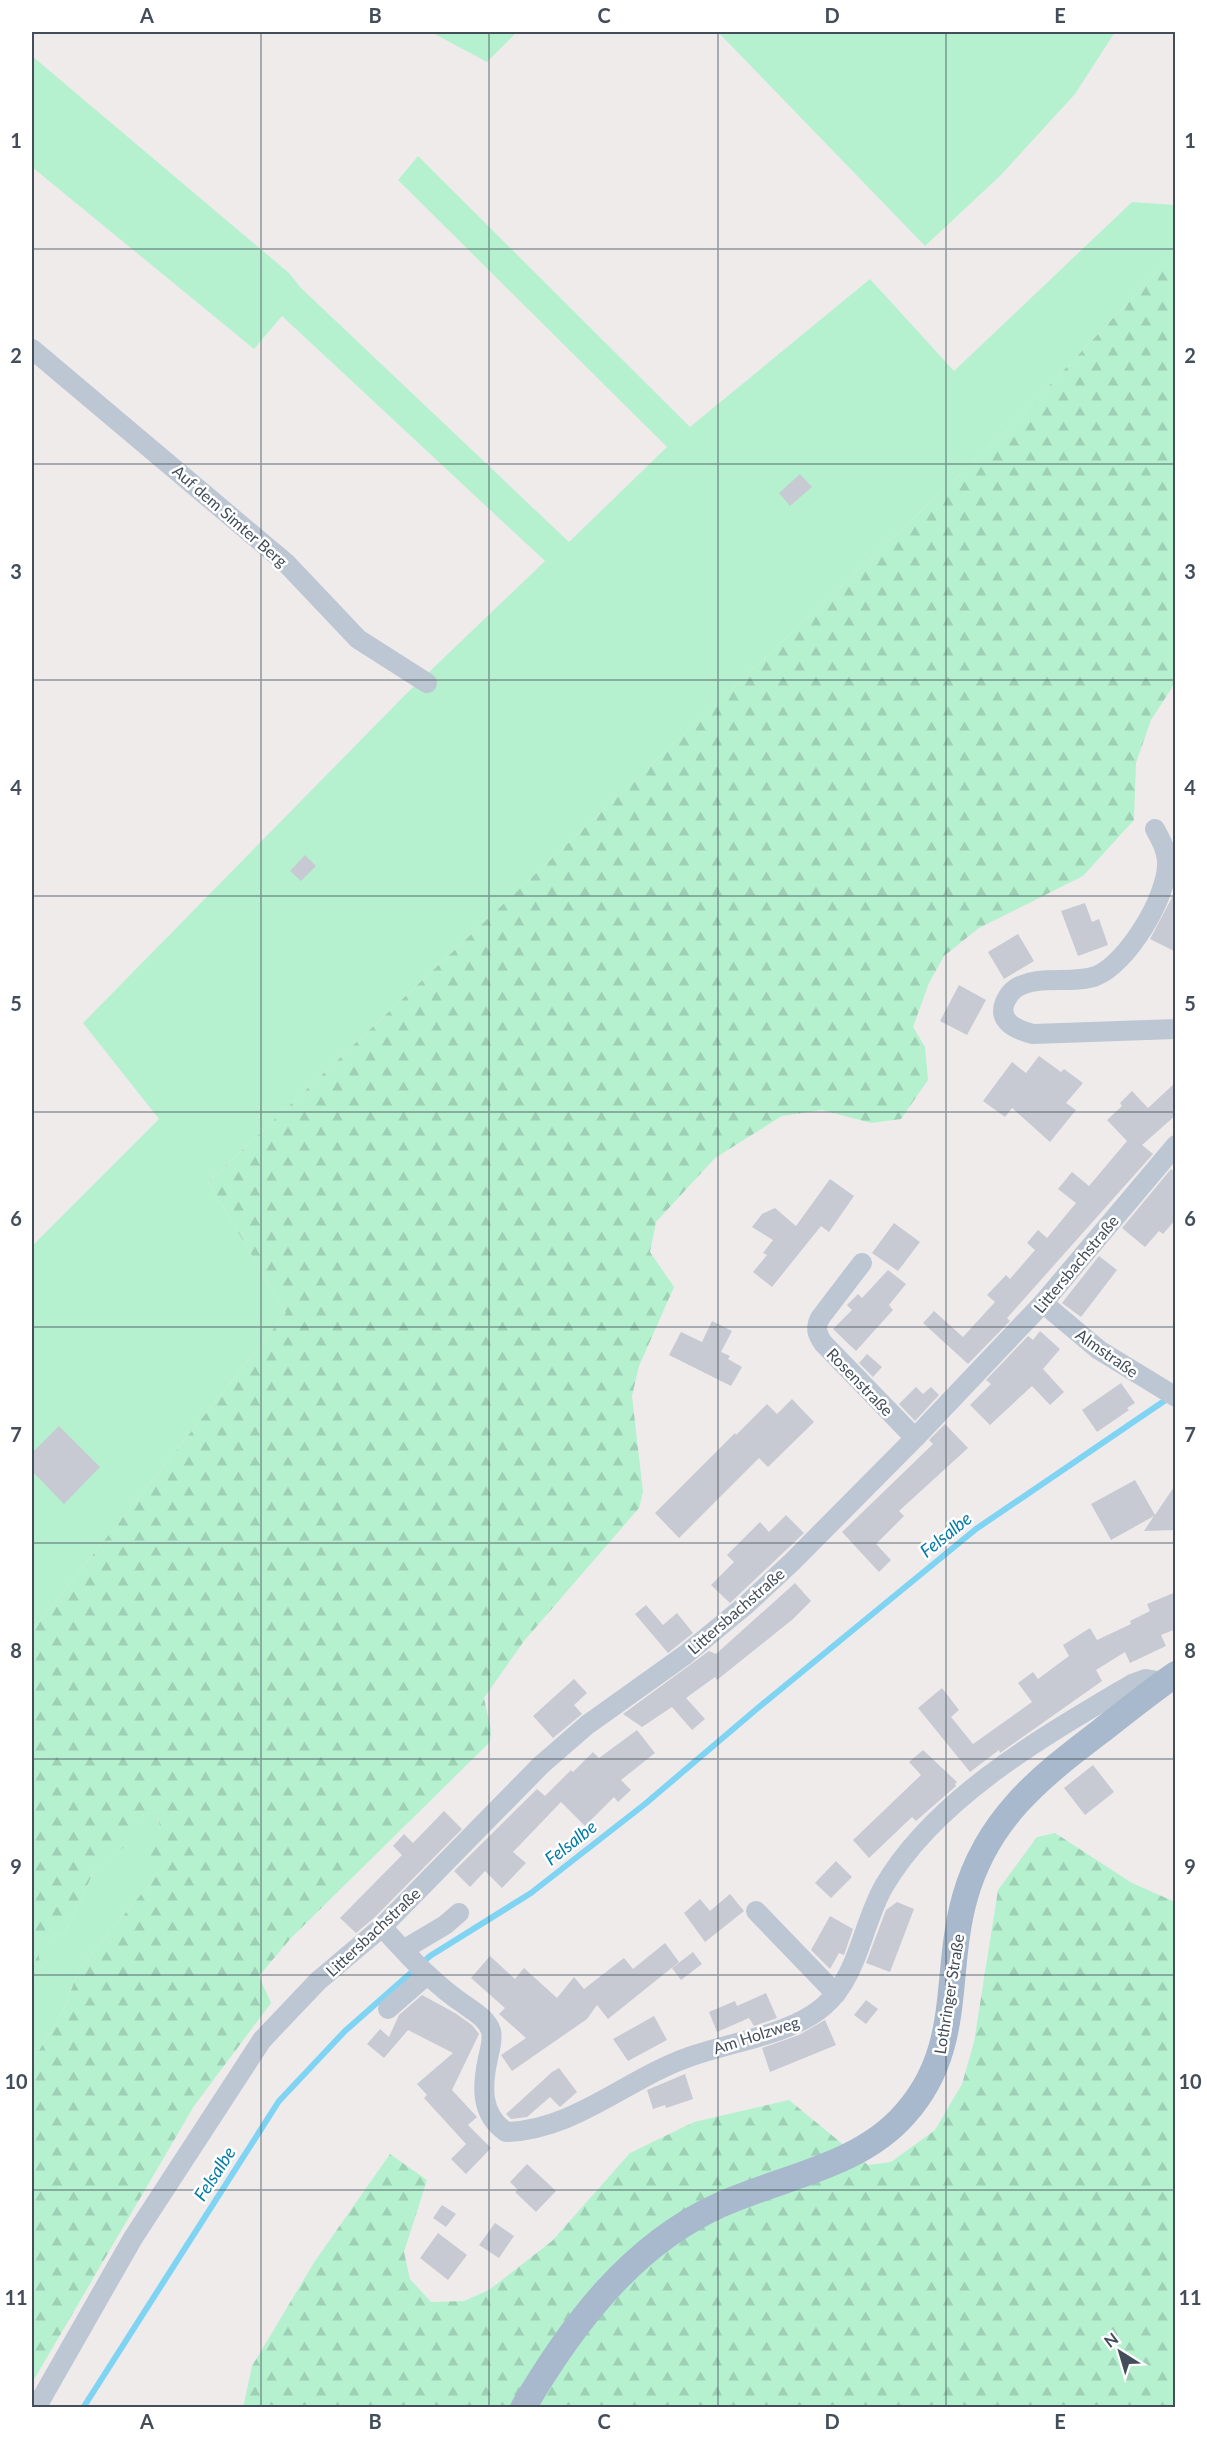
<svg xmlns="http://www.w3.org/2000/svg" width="1207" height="2439" font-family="Lato,sans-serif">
<defs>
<pattern id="forest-firs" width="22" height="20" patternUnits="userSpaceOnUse" patternTransform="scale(1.5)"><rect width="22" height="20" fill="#b5f1cf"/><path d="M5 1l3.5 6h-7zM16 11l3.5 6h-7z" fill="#9dd0b4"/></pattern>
</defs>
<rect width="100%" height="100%" fill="#efebeb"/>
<!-- green -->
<path fill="#b5f1cf" d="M431 32H517L487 62Z
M718 32H1115L1075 94 1000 176 925 246Z
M32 56 289 273 301 288 569 542 667 447 398 180 418 156 690 427 870 279 954 371 1132 202 1175 205V253L1007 430 208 1182 286 1313 32 1631V1246L159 1119 83 1023 405 695 545 561 282 316 254 349 32 167Z
M157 1810 160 1828 158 1874 79 1969 64 2009 32 2062V1980L41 1969 35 1940 65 1933 95 1869 126 1845 129 1821Z"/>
<!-- forest -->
<path fill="url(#forest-firs)" d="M1175 253V683L1151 720 1136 763 1134 820 1083 876 979 928 944 956 929 983 913 1027 925 1047 928 1080 901 1119 871 1123 822 1110 782 1116 715 1158 656 1222 650 1252 674 1287 639 1366 632 1396 643 1492 639 1508 524 1641 484 1698 491 1730 490 1742 291 1938 259 1976 271 2003 194 2106 32 2383V2062L64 2009 79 1969 158 1874 138 1849 160 1828 157 1810 130 1821 127 1845 95 1869 65 1933 36 1940 41 1969 32 1980V1631L286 1313 208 1182 1007 430Z
M1055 1833 1132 1883 1175 1902V2407L243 2408 252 2366 315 2261 390 2154 427 2180 404 2252 410 2279 431 2302 464 2301 489 2290 552 2241 630 2153 694 2122 789 2100 868 2165 891 2162 935 2130 962 2084 974 2042 998 1890 1037 1837Z"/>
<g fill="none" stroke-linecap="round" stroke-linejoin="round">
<!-- stream -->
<path stroke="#7ed4f2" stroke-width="6" d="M83 2408 279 2101 345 2031 430 1956 531 1893 645 1804 759 1707 976 1529 1170 1397"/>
</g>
<!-- building -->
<path fill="#c7cad2" d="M800 474 812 487 790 506 779 493Z
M305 855 316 866 301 881 290 871Z
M1176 890V952L1150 939Z
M1085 903 1092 922 1099 919 1108 945 1078 956 1061 911Z
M1018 934 1034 961 1004 979 988 952Z
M959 985 986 1000 967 1035 940 1021Z
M1039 1056 1061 1072 1064 1069 1083 1083 1066 1103 1076 1110 1050 1142 1012 1108 1005 1117 983 1101 1012 1062 1026 1073Z
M1176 1082V1115L1142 1145 1153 1154 1007 1318 1010 1321 968 1364 923 1323 934 1311 963 1337 995 1302 987 1295 1006 1275 1010 1279 1035 1250 1027 1243 1038 1230 1047 1238 1076 1203 1058 1189 1072 1172 1089 1186 1127 1141 1107 1120 1122 1106 1120 1103 1132 1091 1148 1108Z
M1171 1169 1176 1173V1219L1163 1234 1159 1231 1145 1247 1122 1228Z
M830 1179 854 1196 829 1232 821 1226 772 1287 753 1272 767 1255 763 1253 773 1240 752 1227 762 1214 775 1208 796 1226Z
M894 1223 920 1242 898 1271 872 1253Z
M1099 1256 1117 1270 1081 1317 1062 1303Z
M888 1270 906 1284 889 1305 893 1310 856 1351 833 1329 852 1310 847 1305 858 1294 862 1298Z
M712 1321 732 1331 721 1352 730 1356 728 1359 742 1367 731 1386 669 1355 681 1332 702 1342Z
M1040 1331 1060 1349 1043 1369 1064 1392 1050 1405 1032 1386 990 1425 970 1405 991 1384 986 1380 1028 1336 1033 1340Z
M867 1354 882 1367 873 1377 859 1363Z
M1121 1383 1135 1403 1127 1408 1129 1410 1097 1432 1082 1410Z
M916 1387 923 1394 931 1387 939 1395 915 1421 899 1404Z
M792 1399 814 1422 768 1467 759 1458 679 1538 655 1513 735 1433 736 1435 767 1404 777 1414Z
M945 1424 968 1448 899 1511 904 1516 876 1544 891 1560 879 1572 842 1532 933 1444 929 1440Z
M59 1426 100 1467 64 1504 32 1471V1453Z
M1135 1480 1155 1515 1176 1484V1530L1144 1531 1154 1516 1111 1540 1091 1504Z
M786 1515 804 1533 730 1603 711 1585 734 1562 727 1555 760 1522 769 1532Z
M795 1583 811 1601 793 1619 717 1680 715 1677 686 1698 705 1719 692 1730 672 1707 642 1727 623 1714 709 1651 716 1654Z
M1176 1592V1629L1161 1635 1166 1646 1130 1663 1125 1652 1096 1670 1102 1681 1000 1753 999 1750 970 1772 918 1708 942 1688 959 1710 951 1717 973 1744 1032 1702 1018 1683 1033 1672 1038 1679 1069 1656 1063 1645 1090 1628 1097 1640 1131 1624 1130 1621 1150 1611 1147 1604Z
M646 1605 663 1625 677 1613 693 1633 668 1653 635 1614Z
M574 1679 587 1693 574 1705 582 1714 553 1738 533 1716Z
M637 1730 655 1753 621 1780 631 1790 618 1802 614 1797 585 1826 561 1802 513 1852 526 1863 502 1888 485 1871 470 1887 454 1871 537 1789 545 1796 571 1770 573 1772 593 1752 599 1758Z
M923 1750 957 1782 955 1784 956 1786 916 1821 912 1817 869 1858 853 1840 921 1775 909 1762Z
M1093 1765 1114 1792 1085 1815 1064 1788Z
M444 1811 462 1829 374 1918 356 1933 340 1918 402 1855 393 1846 404 1834 413 1843Z
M836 1861 852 1877 831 1898 815 1883Z
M730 1894 744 1911 705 1942 684 1913 700 1899 710 1911Z
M897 1902 914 1909 890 1972 866 1963 886 1910Z
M830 1916 853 1929 844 1955 839 1953 830 1969 811 1950Z
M665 1943 679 1962 608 2019 597 2005 587 2019 512 2071 501 2055 526 2038 499 2014 505 2008 471 1978 490 1956 515 1979 524 1968 557 1998 574 1977 584 1989 624 1958 633 1969Z
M693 1952 702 1964 681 1980 672 1968Z
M766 1993 777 2018 754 2026 749 2018 717 2032 709 2012 735 2001 737 2006Z
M422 1995 455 2013 472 2025 479 2034 452 2090 477 2117 468 2125 491 2148 466 2174 451 2159 466 2144 424 2098 427 2095 417 2084 453 2053 408 2030 384 2058 367 2044 380 2029 389 2037 399 2015Z
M866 2000 878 2009 866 2024 854 2015Z
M654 2016 667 2040 628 2061 613 2039Z
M825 2020 836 2045 770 2072 762 2048 799 2035Z
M559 2068 577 2092 560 2107 550 2097 527 2117 511 2119 506 2114 552 2072Z
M685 2074 693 2099 666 2108 665 2105 653 2109 647 2090Z
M527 2164 556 2191 536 2212 515 2192 518 2190 510 2182Z
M442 2205 456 2214 446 2227 433 2218Z
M495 2223 514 2236 499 2258 479 2245Z
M438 2233 467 2255 448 2280 420 2258Z"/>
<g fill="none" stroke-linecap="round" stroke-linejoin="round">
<!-- minor -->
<path stroke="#bdc7d3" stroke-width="20" d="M32 349 286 563 358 639 427 683
M1155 829C1161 840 1167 851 1167 863 1168 896 1127 964 1096 976 1071 985 1039 974 1016 988 1010 992 1008 996 1005 1002 997 1022 1017 1030 1033 1034L1176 1029
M862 1263 820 1318C815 1328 817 1334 823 1343L915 1438
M1043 1303 1099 1350 1176 1397
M756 1911 836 1994
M382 1927C408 1955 433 1984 465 2005 475 2012 487 2019 491 2031 493 2040 490 2049 488 2058 482 2086 480 2114 506 2132 575 2130 626 2079 689 2057 730 2042 791 2035 824 2006 859 1976 862 1924 884 1886 936 1797 1046 1735 1132 1684L1146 1679 1164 1682
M403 1950 445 1925 459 1913
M388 2009 427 1975
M36 2408 133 2238 262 2040 318 1981 382 1927 541 1765 587 1725 685 1655 747 1604 792 1562 915 1438 1043 1303 1176 1145"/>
<!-- major -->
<path stroke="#a8b9cd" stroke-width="26" d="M523 2408C571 2326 631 2245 720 2205 781 2177 859 2167 905 2114 964 2048 943 1975 965 1897 987 1819 1039 1778 1101 1731 1125 1712 1150 1692 1176 1674"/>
</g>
<!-- grid -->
<path fill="none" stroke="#434e5a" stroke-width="1.5" stroke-opacity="0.55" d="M261 32V2408M489 32V2408M718 32V2408M946 32V2408M32 249H1176M32 464H1176M32 680H1176M32 896H1176M32 1112H1176M32 1327H1176M32 1543H1176M32 1759H1176M32 1975H1176M32 2190H1176"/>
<g text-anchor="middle" stroke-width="5" stroke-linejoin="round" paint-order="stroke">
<!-- street labels -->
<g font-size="16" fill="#434e5a" stroke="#fff">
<text transform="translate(230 516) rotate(41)" y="6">Auf dem Simter Berg</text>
<text transform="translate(1076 1264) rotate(-50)" y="6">Littersbachstraße</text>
<text transform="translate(1107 1353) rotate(35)" y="6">Almstraße</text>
<text transform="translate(860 1382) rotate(46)" y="6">Rosenstraße</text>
<text transform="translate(736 1611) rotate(-41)" y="6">Littersbachstraße</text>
<text transform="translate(373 1932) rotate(-43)" y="6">Littersbachstraße</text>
<text transform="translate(949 1994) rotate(-81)" y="6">Lothringer Straße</text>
<text transform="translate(756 2035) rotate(-18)" y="6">Am Holzweg</text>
</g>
<!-- water labels -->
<g font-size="18" font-style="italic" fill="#037ba6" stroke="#fff">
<text transform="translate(946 1535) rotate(-39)" y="6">Felsalbe</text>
<text transform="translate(571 1843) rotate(-38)" y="6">Felsalbe</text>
<text transform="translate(215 2174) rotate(-57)" y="6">Felsalbe</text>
</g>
</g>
<!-- border -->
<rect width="1207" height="2439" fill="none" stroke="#ffffff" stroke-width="66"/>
<!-- north arrow -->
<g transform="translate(1120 2352) rotate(323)" stroke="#ffffff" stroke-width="4.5" paint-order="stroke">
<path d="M0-4.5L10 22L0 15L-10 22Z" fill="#434e5a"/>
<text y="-9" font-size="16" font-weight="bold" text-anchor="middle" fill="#434e5a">N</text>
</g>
<rect x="33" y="33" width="1141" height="2373" fill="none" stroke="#434e5a" stroke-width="2"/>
<g font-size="20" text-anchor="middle" font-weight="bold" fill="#434e5a">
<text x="147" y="23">A</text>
<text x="375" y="23">B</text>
<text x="604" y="23">C</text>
<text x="832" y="23">D</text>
<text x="1060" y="23">E</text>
<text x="16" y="148">1</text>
<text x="1190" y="148">1</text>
<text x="16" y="363">2</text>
<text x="1190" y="363">2</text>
<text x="16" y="579">3</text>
<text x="1190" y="579">3</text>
<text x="16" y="795">4</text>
<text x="1190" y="795">4</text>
<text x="16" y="1011">5</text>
<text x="1190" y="1011">5</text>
<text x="16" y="1226">6</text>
<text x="1190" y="1226">6</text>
<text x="16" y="1442">7</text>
<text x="1190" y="1442">7</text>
<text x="16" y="1658">8</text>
<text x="1190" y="1658">8</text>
<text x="16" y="1874">9</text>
<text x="1190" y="1874">9</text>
<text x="16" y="2089">10</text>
<text x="1190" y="2089">10</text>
<text x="16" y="2305">11</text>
<text x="1190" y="2305">11</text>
<text x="147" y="2429">A</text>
<text x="375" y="2429">B</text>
<text x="604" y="2429">C</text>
<text x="832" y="2429">D</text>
<text x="1060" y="2429">E</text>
</g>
</svg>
